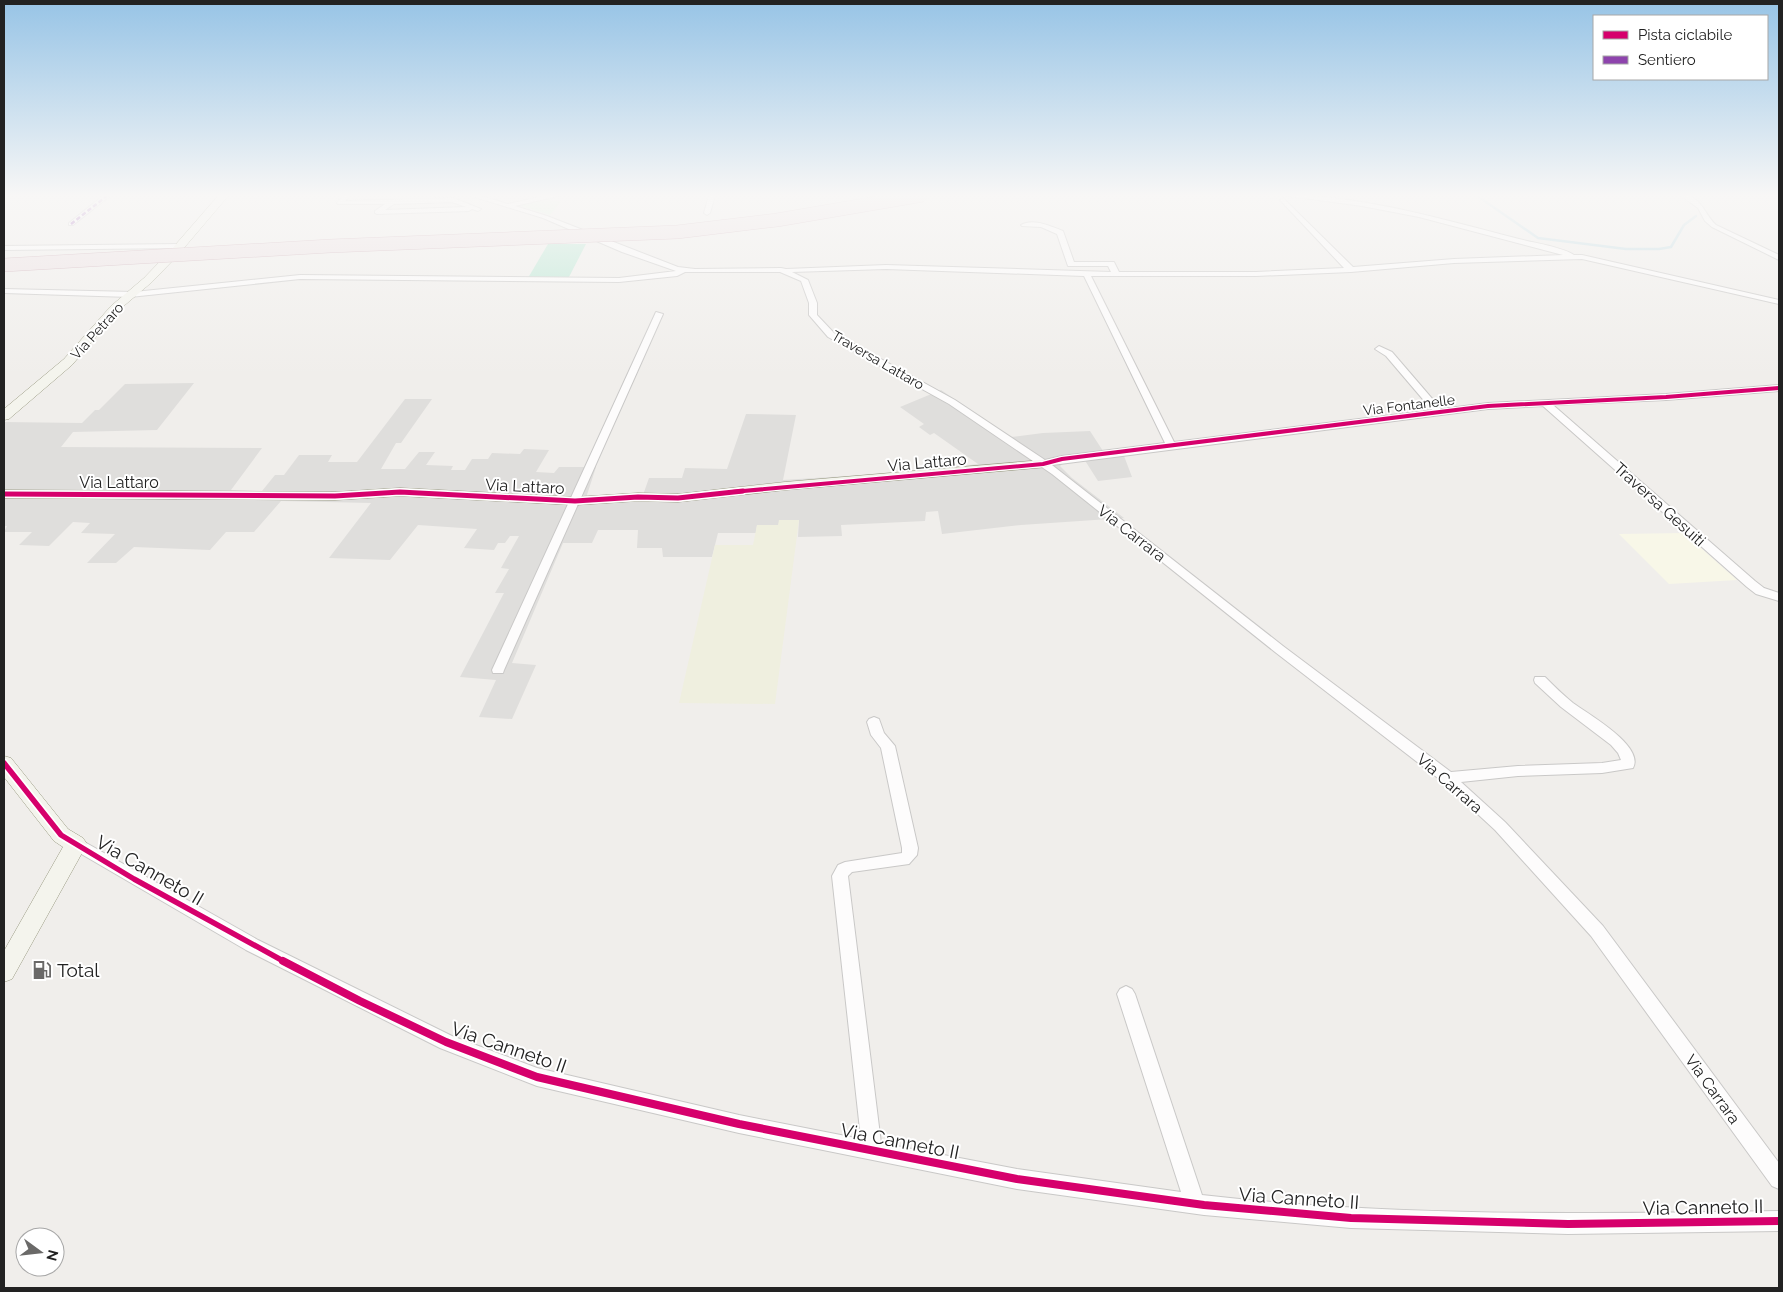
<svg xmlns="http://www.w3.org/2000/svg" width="1783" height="1292" font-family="Raleway,sans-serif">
<rect width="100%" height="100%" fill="#f0eeeb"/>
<!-- residential -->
<path fill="#dfdedc" d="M194 383 157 430 73 432 61 447 262 448 231 490 262 491 275 475H284L299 455H332L328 462H357L405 399H432L401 443H396L381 469H405L419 452H435L426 465 453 466 451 470H465L472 459H488L492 453 520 454 524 449 549 450 536 472 554 473 559 467H596L586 498 643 495 649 478H682L685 468 727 469 746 414 796 415 783 480 927 471 925 459 951 458 954 467 978 464 934 433 930 435 919 427 924 424 900 407 941 390 1011 437 1043 433 1090 431 1103 451 1121 448 1132 477 1098 481 1084 459 1066 461 1060 466 1072 478 1124 518 1021 525 942 534 938 511 926 512 925 521 841 525 842 536 798 537 799 520 778 525H757L756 533H718L712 557H663L662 548H637L638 530H598L592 543H563L512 663 536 665 512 719 479 717 496 680 460 677 504 593H495L509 569 501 568 519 536H510L505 543H498L494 550 464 548 477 529 418 525 390 560 329 558 371 503 281 501 254 532H226L210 550 134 547 116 563H87L115 534 81 533 90 523 73 522 49 546 19 545 32 532H4L7 526H4V422L82 423 95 410H99L125 384Z"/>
<!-- education -->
<path fill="#f8f7e8" d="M1684 533 1737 580 1669 584 1619 534Z"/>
<!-- farmland -->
<path fill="#efefdf" d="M779 520H799L775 704 679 703 715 545H753L757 525H778Z"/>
<!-- park -->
<path fill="#daf5da" d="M549 199 561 202 550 215 517 205Z"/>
<!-- pitch -->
<path fill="#b7e6d2" d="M548 244H586L569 277 528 278Z"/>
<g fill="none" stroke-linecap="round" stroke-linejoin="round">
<!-- stream -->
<path stroke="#bfdbe3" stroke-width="2.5" d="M1476 195 1538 238 1626 249H1659L1671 247 1684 225 1696 216"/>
<!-- street casing -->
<g stroke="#c9c8c7" stroke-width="2">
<path id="street" d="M104 195H111L73 225H69V223Z
M343 195H350L345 201 453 198 481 209 478 211 472 209 469 211 377 214 375 213V211L385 204H338L337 203ZM452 202 466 207 385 210 394 204Z
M468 195H478L508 204 549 195H562L515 206 547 216 678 267 695 269 781 268 786 269 886 265 1111 272 1108 266H1068L1057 234 1041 227 1022 226 1021 225C1033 218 1050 226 1063 231L1074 262H1114L1119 272H1256L1344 268 1281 201 1280 200 1283 198 1353 267 1454 259 1563 255 1419 217 1362 206 1281 195C1362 195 1441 219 1519 239 1534 243 1563 247 1574 255H1582L1779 300V304L1582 259 1454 263 1351 272 1256 276H1091L1174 442 1432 410 1386 356 1375 349 1379 346 1392 352 1441 409 1488 403 1666 394 1779 385V391L1666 400 1553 405 1755 581 1764 588 1779 593V601L1756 594 1747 587 1543 406 1488 409 1052 465 1283 646 1451 772 1518 766 1602 763 1621 760 1618 753 1611 745 1561 707 1535 683 1534 680 1535 677H1545C1554 686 1563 695 1573 703 1588 714 1645 746 1633 768L1602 773 1518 776 1461 782 1505 822 1603 926 1779 1163V1189L1772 1186 1591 936 1495 830 1443 782 1275 652 1052 474 949 404 828 337 809 315V303L801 281 780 272H685L677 276 619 282 300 279 130 297 4 293V289L134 292 300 275 619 278 676 271 622 252 543 218ZM886 269 1084 276 1165 443 1062 456 1045 460 955 400 834 333 817 315V303L808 280 792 272Z
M709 195H715L710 213 707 215 704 213Z
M1680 195C1702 195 1703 213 1716 225L1779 255V260L1712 227 1705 221 1698 208Z
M180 244 184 246 183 248 4 250V246Z
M656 312 663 314 504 670 503 673H493L492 670Z
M874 717 879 719 884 733 895 746 918 848 917 855 909 864 852 872 848 876 881 1143 1017 1169 1181 1192 1117 994 1120 989 1126 986 1132 989 1135 994 1202 1195C1393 1217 1587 1214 1779 1211V1231L1568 1234 1351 1228 1204 1215 1017 1189 739 1133 537 1086 440 1048 246 950 71 848 68 844 71 840 76 838 81 840 258 940 452 1036 537 1068 739 1115 861 1139 832 876 838 865 845 862 902 853V848L881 748 871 735 867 722 869 719Z"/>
</g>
<!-- secondary casing -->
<g stroke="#999a82" stroke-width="1">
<path id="secondary" d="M219 195H229L178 255 152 282 119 310 72 365 9 419 4 420V409L64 359 111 306 144 278 170 251Z
M1043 460 1048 461 1050 464 1048 467 785 490 678 502 638 501 575 505 400 496 335 500 4 498V490L335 492 400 488 575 497 638 493 678 494 785 482Z
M4 756 11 758 68 829 83 838 87 844 12 979 4 982V951L63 847 54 841 4 777Z"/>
</g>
<!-- street -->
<use href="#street" fill="#fdfcfc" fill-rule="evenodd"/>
<!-- secondary -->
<use href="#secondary" fill="#f4f4ed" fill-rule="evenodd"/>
<!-- highway-bridge casing -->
<g stroke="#c5a2ac" stroke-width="14" stroke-linecap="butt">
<path id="highway-bridge" d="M4 265 330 246 677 232 777 220 923 195"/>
</g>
<!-- highway-bridge -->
<use href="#highway-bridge" stroke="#ece0e2" stroke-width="13"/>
<!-- quiet -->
<path stroke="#8e44ad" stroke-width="2.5" stroke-dasharray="4.5 2.5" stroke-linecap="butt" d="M71 224 108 195"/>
<!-- cycleway-far3 casing -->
<g stroke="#fff" stroke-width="6">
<path id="cycleway-far3" d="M732 492 1043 464 1062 459 1488 406 1666 397 1779 388"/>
</g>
<!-- cycleway-far2 casing -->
<g stroke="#fff" stroke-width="8">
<path id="cycleway-far2" d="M4 494 335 496 400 492 575 501 638 497 678 498 743 491"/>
</g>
<!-- cycleway-far1 casing -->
<g stroke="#fff" stroke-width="9">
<path id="cycleway-far1" d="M4 763 61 835 134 879 285 962"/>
</g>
<!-- cycleway casing -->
<g stroke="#fff" stroke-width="11">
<path id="cycleway" d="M283 961 360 1001 446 1042 537 1077 739 1124 1017 1179 1204 1205 1351 1218 1568 1224 1779 1221"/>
</g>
<!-- cycleway-far3 -->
<use href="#cycleway-far3" stroke="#d6006c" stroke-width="4"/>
<!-- cycleway-far2 -->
<use href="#cycleway-far2" stroke="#d6006c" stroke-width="5"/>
<!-- cycleway-far1 -->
<use href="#cycleway-far1" stroke="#d6006c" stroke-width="5.5"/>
<!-- cycleway -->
<use href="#cycleway" stroke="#d6006c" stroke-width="8"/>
</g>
<!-- sky -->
<linearGradient id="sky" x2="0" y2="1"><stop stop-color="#97c4e6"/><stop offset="0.52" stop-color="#f8f7f6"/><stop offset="1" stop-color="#f8f7f6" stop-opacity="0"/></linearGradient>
<rect width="1783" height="376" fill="url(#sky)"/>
<!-- icons -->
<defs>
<g id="fuel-bare" transform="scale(1.5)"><path d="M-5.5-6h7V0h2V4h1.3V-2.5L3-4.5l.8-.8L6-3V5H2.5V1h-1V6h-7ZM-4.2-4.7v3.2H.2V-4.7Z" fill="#6a6968" stroke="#fff" stroke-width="2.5" paint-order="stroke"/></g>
</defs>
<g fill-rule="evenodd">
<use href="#fuel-bare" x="42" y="970"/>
</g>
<g text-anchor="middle" stroke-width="4" stroke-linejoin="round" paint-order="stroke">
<!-- far-street labels -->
<g font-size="14" fill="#222" stroke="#fff">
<text transform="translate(97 331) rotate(-48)" y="5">Via Petraro</text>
<text transform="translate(878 360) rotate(30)" y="5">Traversa Lattaro</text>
<text transform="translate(1409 405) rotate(-7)" y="5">Via Fontanelle</text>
</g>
<!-- street labels -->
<g font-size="16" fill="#222" stroke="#fff">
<text transform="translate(927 462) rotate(-5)" y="6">Via Lattaro</text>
<text x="119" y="488">Via Lattaro</text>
<text transform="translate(525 486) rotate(3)" y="6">Via Lattaro</text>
<text transform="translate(1660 504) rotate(42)" y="6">Traversa Gesuiti</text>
<text transform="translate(1132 533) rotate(38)" y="6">Via Carrara</text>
<text transform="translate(1450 783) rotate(41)" y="6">Via Carrara</text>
<text transform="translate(1713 1089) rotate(54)" y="6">Via Carrara</text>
</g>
<!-- near-street labels -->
<g font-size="19" fill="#222" stroke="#fff">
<text transform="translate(150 870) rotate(30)" y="7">Via Canneto II</text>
<text transform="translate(509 1047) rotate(19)" y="7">Via Canneto II</text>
<text transform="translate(900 1141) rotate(11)" y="7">Via Canneto II</text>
<text transform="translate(1299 1198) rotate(4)" y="7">Via Canneto II</text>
<text transform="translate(1703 1207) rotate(-1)" y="7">Via Canneto II</text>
</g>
<!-- near-poi labels -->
<g font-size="19" fill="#222" stroke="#fff" text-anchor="start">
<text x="57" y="977">Total</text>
</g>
</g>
<!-- border -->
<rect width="1783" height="1292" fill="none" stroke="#222222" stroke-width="10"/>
<!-- legend -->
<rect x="1593" y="15" width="175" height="65" fill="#ffffff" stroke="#a7a7a7"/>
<rect x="1603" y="31" width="25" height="8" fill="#d6006c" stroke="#a7a7a7"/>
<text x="1638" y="40" font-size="15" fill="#222222">Pista ciclabile</text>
<rect x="1603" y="56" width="25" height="8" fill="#8e44ad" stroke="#a7a7a7"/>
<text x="1638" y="65" font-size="15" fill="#222222">Sentiero</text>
<!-- north arrow -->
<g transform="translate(40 1252) rotate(105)"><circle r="24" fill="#ffffff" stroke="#a7a7a7"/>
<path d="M0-4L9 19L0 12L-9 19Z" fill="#6a6968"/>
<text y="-8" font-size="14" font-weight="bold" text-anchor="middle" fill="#222222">N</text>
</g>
</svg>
